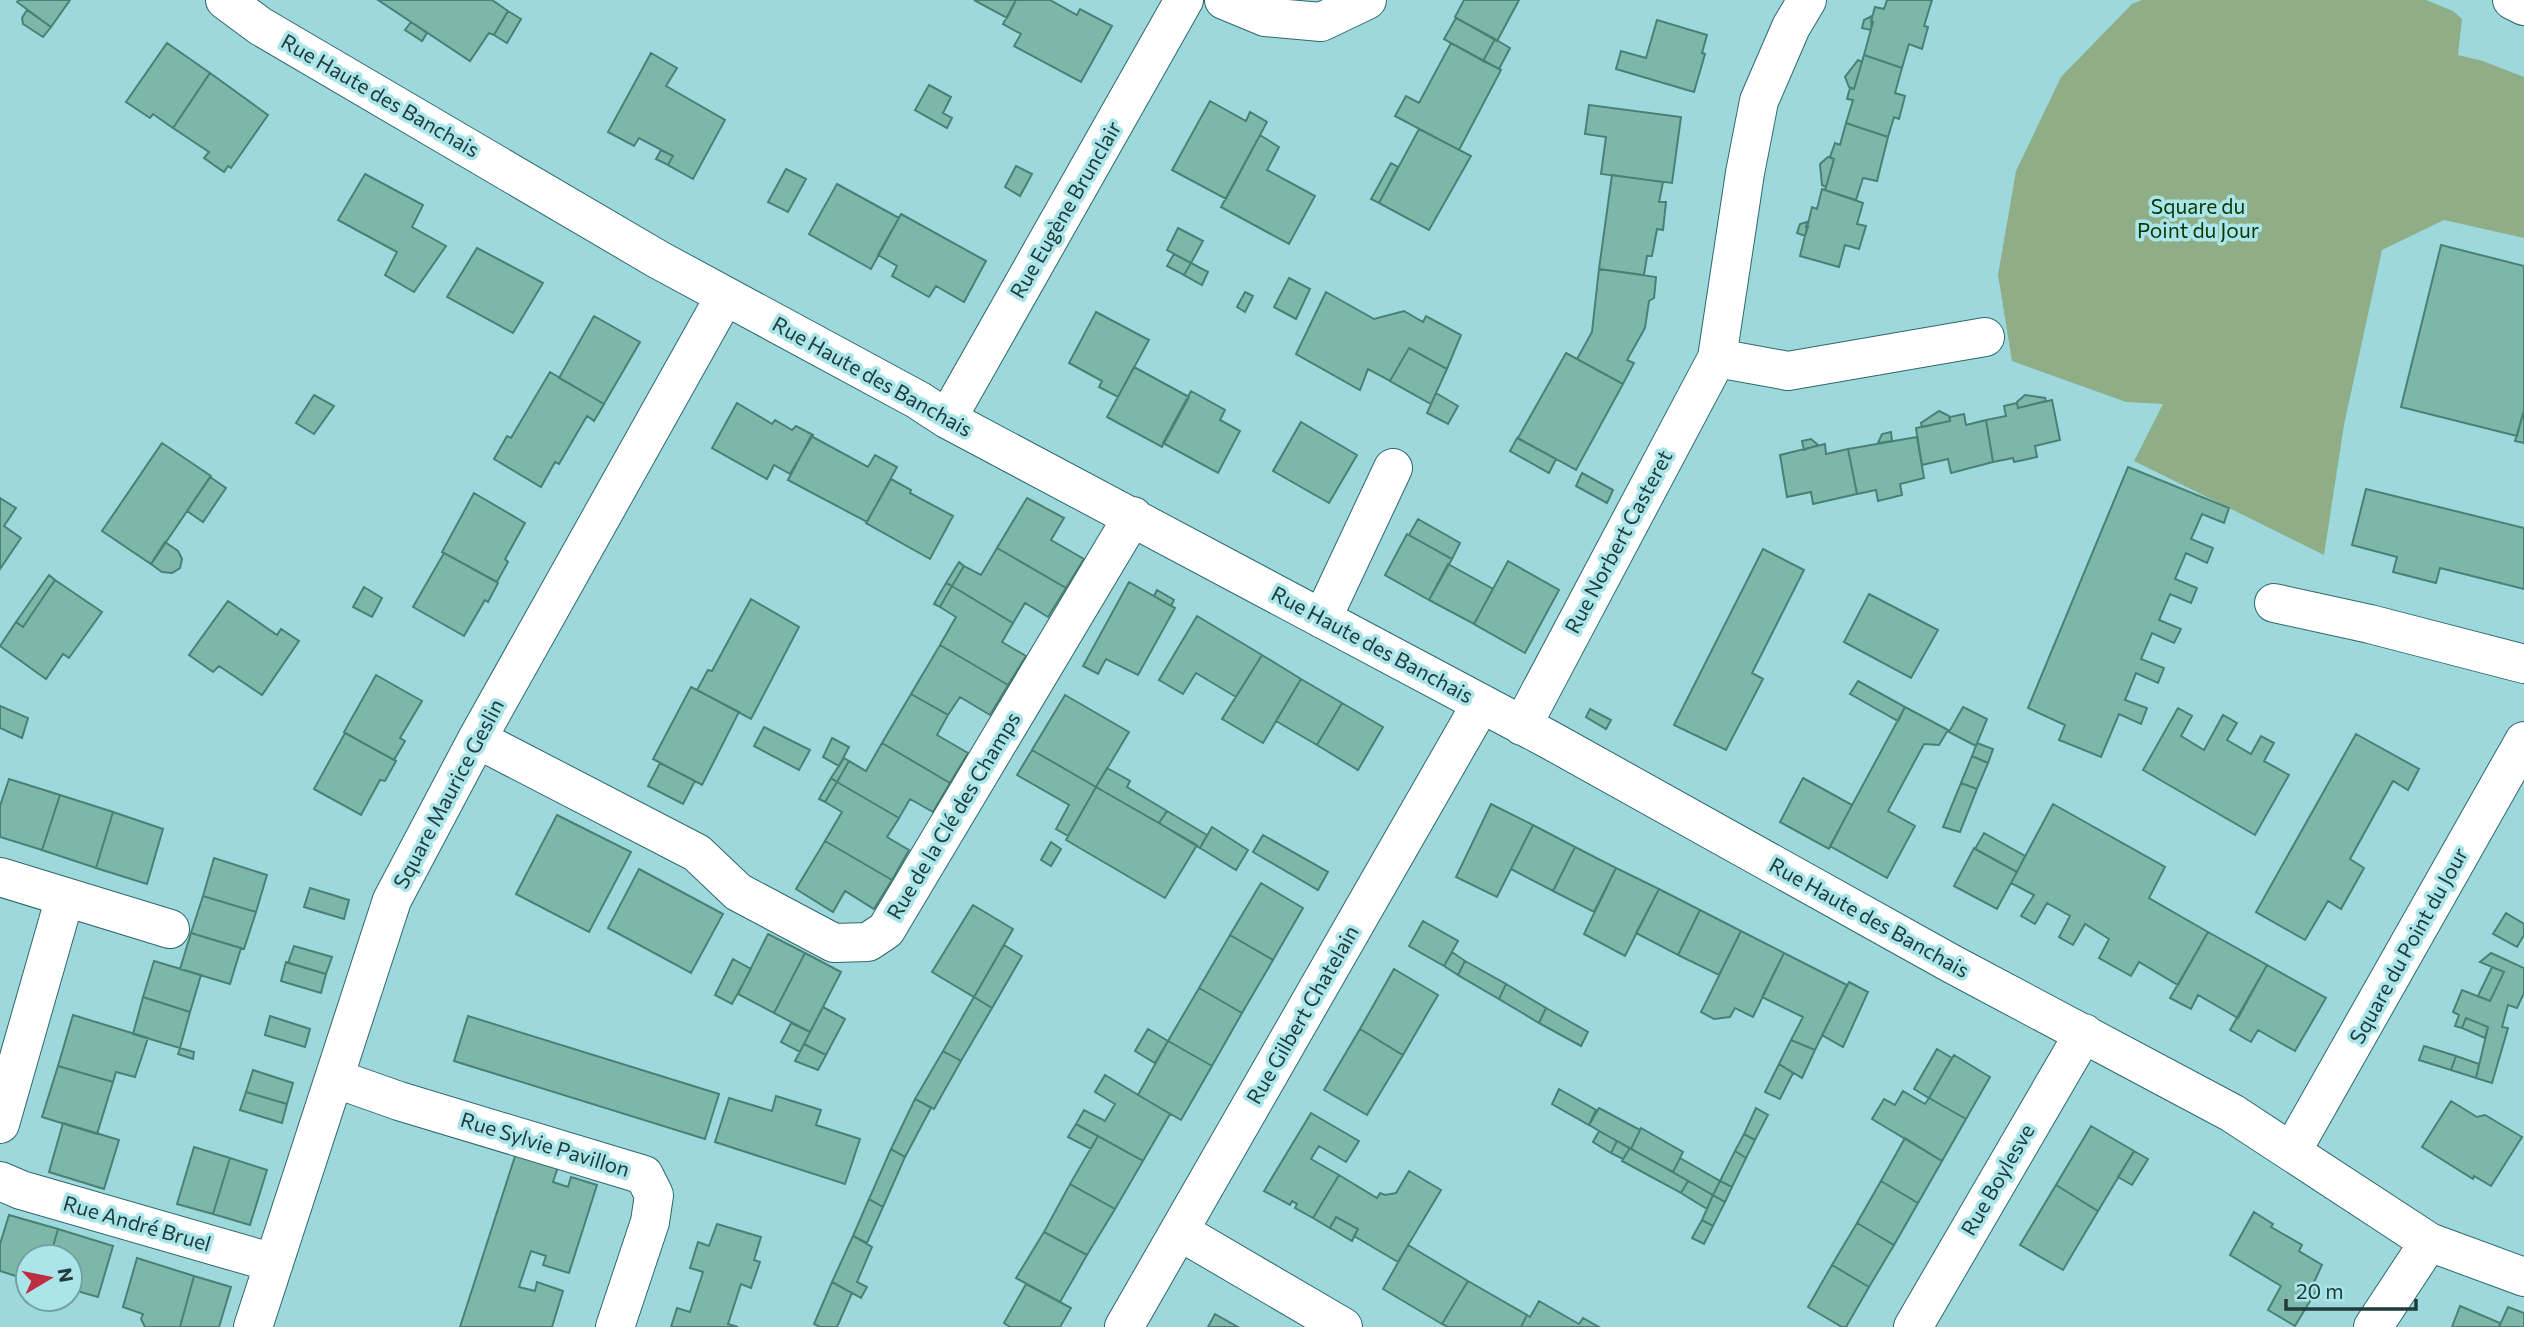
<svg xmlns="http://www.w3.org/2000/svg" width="2524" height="1327" font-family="Commissioner,sans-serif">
<rect width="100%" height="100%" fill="#9dd9dc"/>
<!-- green -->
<path fill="#8fae87" d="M2142 0H2426L2453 11 2462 19 2458 55 2483 61 2524 77V238L2444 220 2382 250 2344 425 2324 555 2134 461 2163 404 2126 402 2012 361 1998 275 2016 171 2061 77 2132 4Z"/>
<!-- building -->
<path fill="#7fb6aa" stroke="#4a8176" stroke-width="2" d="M19 0H70L51 27 17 2Z
M378 0H492L508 11 494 35 489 33 470 61Z
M974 0H1016L1007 18Z
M1016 0H1050L1077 15 1080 9 1112 26 1081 82 1014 46 1021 34 1003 24Z
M1464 0H1519L1497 41 1455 17Z
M1887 0H1932L1924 26 1928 27 1922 49 1909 44 1902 68 1864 55 1873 22 1871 21 1875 7 1884 9Z
M27 10 51 27 43 37 23 24 22 18Z
M508 11 521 19 507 43 494 35Z
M1872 16 1871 30 1862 28 1864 20Z
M1456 18 1495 39 1483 61 1444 39Z
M1657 20 1707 35 1702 53 1705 54 1694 92 1616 69 1621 51 1646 58Z
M411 22 427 33 422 41 405 30Z
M1495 39 1510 48 1499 69 1483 61Z
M167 43 210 73 173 128 153 114 150 118 126 102Z
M1451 43 1501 70 1459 150 1395 116 1406 96 1419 103Z
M651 53 677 68 666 86 725 120 693 179 668 165 673 156 639 138 634 146 608 132Z
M1864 55 1902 68 1895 93 1905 96 1899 119 1894 117 1888 137 1846 123 1853 100 1847 99 1850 88 1854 89Z
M1858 60 1862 62 1854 89 1849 87 1845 77Z
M210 73 268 115 231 168 228 166 224 172 204 158 209 152 173 128Z
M929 85 951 97 943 113 952 118 947 128 915 110Z
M1210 101 1246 121 1250 112 1267 122 1226 199 1172 170Z
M1589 105 1681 117 1672 183 1601 174 1606 137 1585 134Z
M1846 123 1888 137 1877 181 1863 178 1856 200 1825 190 1834 159 1830 157 1835 143 1840 145Z
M1419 129 1471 156 1429 230 1379 203Z
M1260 135 1279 147 1267 170 1315 196 1289 244 1221 207Z
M661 150 673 156 668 165 656 159Z
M1828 157 1834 159 1826 187 1822 185 1820 164Z
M1391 163 1398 167 1379 203 1371 199Z
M1016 166 1032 174 1020 196 1005 187Z
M786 169 806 179 788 212 768 202Z
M365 174 423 205 412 227 446 246 414 292 385 275 397 252 338 220Z
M1612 175 1663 182 1659 202H1666L1663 230 1657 229 1652 256H1647L1644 275 1599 269Z
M837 184 899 218 871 269 809 234Z
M1822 189 1863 203 1857 224 1866 226 1859 249 1845 245 1839 267 1800 256 1812 207 1817 209Z
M901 214 986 261 964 302 936 286 929 297 892 276 897 266 878 255Z
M1807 222 1806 227H1808L1805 236 1797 233 1800 224Z
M1178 228 1203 241 1191 263 1167 250Z
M2441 245 2524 266V410L2517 436 2401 407Z
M477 248 543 283 513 333 447 297Z
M1174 254 1191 263 1184 275 1167 266Z
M1191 263 1208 272 1202 285 1184 275Z
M1599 269 1656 277 1654 298 1649 301 1645 328 1627 360 1634 363 1623 384 1577 359 1592 332Z
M1289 278 1310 289 1296 319 1274 307Z
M1245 292 1253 296 1245 312 1237 307Z
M1326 292 1374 319 1404 311 1423 322 1426 316 1461 335 1447 369 1409 348 1390 381 1368 369 1360 390 1296 354Z
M1096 312 1149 340 1118 397 1099 387 1102 381 1069 363Z
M594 316 640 342 604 404 559 378Z
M1409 348 1447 369 1431 404 1390 381Z
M1566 353 1623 384 1576 470 1518 438Z
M1134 367 1189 397 1162 447 1107 417Z
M550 372 604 404 594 421 587 416 559 464 555 462 541 487 494 459 507 436 511 438Z
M1191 391 1225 410 1220 420 1240 431 1218 473 1163 443Z
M1436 393 1458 406 1448 424 1427 413Z
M314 395 334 406 314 434 296 423Z
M2025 395 2045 398 2046 401 2018 408 2017 402Z
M2052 400 2060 440 2035 446 2037 457 2014 462 2013 458 1993 462 1986 420 2006 416 2004 406 2017 403 2018 408Z
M737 403 772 424 775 420 792 430 796 426 813 435 790 474 774 465 767 479 712 448Z
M2524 410V443L2515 441Z
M1939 411 1949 416 1950 421 1922 427 1921 423Z
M1964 414 1966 425 1986 420 1993 462 1951 473 1948 459 1922 465 1916 428 1950 421V417Z
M1301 422 1357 455 1329 503 1273 471Z
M1891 432 1892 441 1878 443 1882 434Z
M811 436 868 467 875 455 897 467 867 522 788 480Z
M1917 437 1924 478 1900 484 1902 495 1878 501 1876 490 1857 494 1848 449Z
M1517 438 1556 459 1549 473 1510 451Z
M1811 439 1818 445 1804 450 1802 441Z
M162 443 211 476 151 564 102 531Z
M1825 444 1826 454 1848 449 1857 494 1813 504 1811 492 1787 497 1780 455Z
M2128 467 2229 508 2224 523 2202 514 2191 539 2213 548 2207 563 2186 553 2175 579 2197 588 2191 603 2170 594 2159 620 2181 629 2174 643 2152 633 2141 659 2164 668 2158 683 2136 673 2125 700 2147 708 2141 724 2119 714 2101 757 2059 740 2065 725 2028 708Z
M1582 473 1613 490 1607 503 1576 486Z
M210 477 226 488 203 522 187 511Z
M891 479 911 490 910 493 953 516 930 559 866 523Z
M2366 489 2524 528V589L2440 568 2436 583 2393 572 2397 557 2352 545Z
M474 493 525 523 505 559 508 562 497 582 442 552Z
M0 498 16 508 4 526 21 538 0 569Z
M1027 498 1064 518 1051 540 1084 559 1066 588 997 548Z
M1418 519 1460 543 1452 559 1409 535Z
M1407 534 1452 559 1429 600 1385 575Z
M165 542 178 551 182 559 180 568 172 573 162 572 151 564Z
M997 548 1066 588 1048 617 1025 603 1013 623 952 586 964 566 981 575Z
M1763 549 1804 570 1752 673 1763 679 1726 750 1674 725Z
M444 553 498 583 488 602 485 600 464 636 413 607Z
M1508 561 1559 590 1525 653 1474 624Z
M959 562 964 566 952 586 946 583Z
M1448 564 1493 589 1474 624 1429 600Z
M49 575 55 580 23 627 16 622Z
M55 580 102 612 69 658 63 654 46 679 0 646 16 622 23 627Z
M1129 582 1175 608 1138 675 1106 659 1098 674 1083 666Z
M946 583 952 586 940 607 934 604Z
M952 586 1013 623 1002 642 1026 656 1008 685 940 645 956 617 940 607Z
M364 587 382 598 372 617 353 607Z
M1157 590 1174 600 1171 606 1154 596Z
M1869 594 1938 630 1911 678 1844 642Z
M751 599 799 627 751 719 697 690 708 670 712 671Z
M228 601 277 635 281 629 299 641 262 695 219 666 213 672 189 655Z
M1197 616 1262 655 1236 697 1196 673 1183 694 1159 680Z
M940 645 1008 685 990 715 960 697 948 715 911 694Z
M1262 655 1301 679 1263 743 1222 719Z
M376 675 422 701 400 738 405 741 394 760 344 732Z
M1301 679 1342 703 1317 745 1276 721Z
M1858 681 1905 707 1898 721 1850 694Z
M691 687 739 712 702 785 653 759Z
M911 694 948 715 937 735 968 753 950 783 882 743Z
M1065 695 1129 732 1096 787 1032 750Z
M1342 703 1383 727 1358 770 1317 745Z
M0 706 28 718 22 738 0 728Z
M1905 707 1948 730 1939 745 1924 744 1888 811 1915 826 1887 878 1830 846Z
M1963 707 1987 719 1976 746 1949 732Z
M2178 708 2192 716 2181 736 2204 750 2223 715 2237 723 2227 740 2251 754 2261 736 2274 743 2264 761 2289 775 2255 835 2143 770Z
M1590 709 1611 720 1606 729 1586 717Z
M764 727 810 750 799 770 754 746Z
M345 733 396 761 385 781 380 780 361 815 314 789Z
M2356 734 2419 769 2408 790 2393 781 2350 859 2364 868 2341 909 2328 901 2305 940 2256 912Z
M832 738 849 747 839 766 823 757Z
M882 743 950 783 933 812 910 799 899 818 837 782 849 761 866 771Z
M1977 743 1993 749 1988 763 1972 756Z
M1032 750 1096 787 1068 836 1056 829 1069 805 1017 775Z
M1972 756 1988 763 1977 789 1961 783Z
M844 758 849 761 837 782 831 778Z
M660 763 695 781 683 804 648 786Z
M1107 768 1130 781 1127 787 1167 811 1159 823 1096 787Z
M831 778 837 782 825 802 819 799Z
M1803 778 1852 805 1829 849 1780 822Z
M9 779 60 795 42 850 0 837V806Z
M837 782 899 818 887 837 909 850 892 880 825 841 842 812 825 802Z
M1961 783 1977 789 1960 832 1943 827Z
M1096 787 1197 845 1165 898 1066 840Z
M60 795 113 812 96 868 42 850Z
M1491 804 1533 825 1497 897 1456 877Z
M2053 804 2165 867 2149 898 2208 932 2178 985 2139 962 2131 976 2099 958 2109 939 2085 924 2073 945 2059 937 2070 916 2047 903 2035 924 2021 916 2034 895 2011 883Z
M1167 811 1207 835 1200 848 1159 823Z
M113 812 163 829 147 884 96 868Z
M557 815 631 852 589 932 516 894Z
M1533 825 1575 847 1553 891 1511 869Z
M1212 827 1248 850 1236 870 1200 848Z
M1984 833 2025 856 2017 872 1975 849Z
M1263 835 1328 872 1318 890 1253 852Z
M825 841 892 880 874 909 845 891 833 912 796 889Z
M1051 842 1061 849 1051 866 1041 860Z
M1575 847 1616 868 1594 912 1553 891Z
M1974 848 2017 872 1997 909 1954 886Z
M214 858 267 875 256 912 203 896Z
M1616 868 1659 889 1625 956 1584 934Z
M639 869 723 914 691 973 608 928Z
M1261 883 1303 908 1273 960 1230 935Z
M310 888 349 900 344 919 304 907Z
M1659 889 1700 910 1678 955 1636 933Z
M203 896 256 912 244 949 191 933Z
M973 905 1013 929 974 997 932 972Z
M1700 910 1741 931 1719 975 1678 955Z
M2506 913 2524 924V935L2517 947 2493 934Z
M1423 921 1458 941 1444 966 1409 946Z
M1741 931 1784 953 1753 1017 1735 1008 1730 1017 1714 1019 1701 1012Z
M2208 932 2267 965 2238 1018 2198 995 2191 1009 2170 998Z
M191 933 241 948 230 984 180 969Z
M768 934 805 953 774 1013 738 994Z
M1230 935 1273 960 1242 1013 1199 988Z
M1004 945 1022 956 992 1008 974 997Z
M294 946 332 957 326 974 288 963Z
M1452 952 1465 961 1458 975 1444 966Z
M805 953 841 972 810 1032 774 1013Z
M1784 953 1847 985 1815 1050 1791 1040 1803 1017 1762 997Z
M2491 953 2524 968V993L2517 1008 2508 1005 2502 1027 2508 1028 2492 1083 2476 1078 2488 1027 2466 1018 2462 1028 2455 1026 2459 1015 2453 1012 2462 990 2490 1001 2504 972 2480 962Z
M733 959 751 969 732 1004 715 995Z
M154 961 201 975 190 1012 143 997Z
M1465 961 1506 984 1499 999 1458 975Z
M286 962 326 974 321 993 281 981Z
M2267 965 2326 998 2295 1051 2258 1030 2251 1042 2230 1030Z
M2492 967 2504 972 2490 1001 2478 996Z
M1394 969 1438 995 1403 1055 1360 1029Z
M1849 982 1868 992 1843 1047 1822 1035Z
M1506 984 1546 1008 1539 1023 1499 999Z
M1199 988 1242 1013 1212 1066 1168 1041Z
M143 997 190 1012 180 1048 133 1034Z
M974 997 992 1008 961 1061 943 1051Z
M823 1007 845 1019 826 1055 804 1044Z
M1546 1008 1588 1032 1581 1046 1539 1023Z
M73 1015 148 1038 135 1077 116 1072 113 1082 58 1066Z
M270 1016 310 1029 305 1047 265 1035Z
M468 1016 719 1094 705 1139 454 1061Z
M2466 1018 2488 1027 2485 1038 2462 1028Z
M791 1023 810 1032 800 1052 781 1042Z
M1148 1029 1168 1041 1155 1063 1135 1051Z
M1360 1029 1403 1055 1367 1115 1324 1090Z
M1791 1040 1815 1050 1802 1078 1779 1064Z
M1168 1041 1212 1066 1181 1120 1138 1095Z
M804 1044 826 1055 818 1070 795 1061Z
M2424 1046 2456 1056 2451 1070 2419 1060Z
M180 1048 194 1052 193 1059 178 1054Z
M1937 1049 1952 1058 1929 1098 1914 1089Z
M943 1051 961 1061 934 1109 915 1099Z
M1954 1055 1990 1077 1966 1119 1929 1098Z
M2456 1056 2479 1064 2476 1078 2451 1070Z
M1779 1064 1793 1073 1780 1099 1765 1092Z
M58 1066 113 1082 97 1134 42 1117Z
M253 1070 293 1083 287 1104 246 1092Z
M1105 1075 1170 1114 1143 1161 1076 1124 1084 1110 1105 1121 1115 1104 1095 1092Z
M1559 1089 1596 1110 1589 1125 1552 1104Z
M1903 1091 1925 1104 1929 1098 1966 1119 1942 1161 1872 1119 1884 1099 1895 1105Z
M246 1092 287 1104 282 1123 240 1110Z
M776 1096 821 1110 816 1125 860 1139 845 1184 715 1142 729 1098 772 1111Z
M915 1099 931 1108 905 1157 891 1149Z
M2451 1101 2477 1117 2485 1115 2522 1137 2491 1186 2474 1176 2473 1179 2422 1147Z
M1599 1108 1640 1130 1631 1149 1589 1125Z
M1756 1108 1768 1115 1755 1140 1744 1134Z
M1311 1113 1359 1141 1346 1162 1319 1146 1311 1159 1339 1175 1313 1218 1295 1208 1297 1204 1292 1201 1290 1205 1264 1191Z
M63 1123 119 1140 104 1189 49 1172Z
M1076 1124 1098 1136 1091 1149 1068 1137Z
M2091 1126 2134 1151 2098 1211 2056 1185Z
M1641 1128 1683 1152 1673 1172 1631 1149Z
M1599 1131 1617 1141 1611 1153 1593 1142Z
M1744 1134 1755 1140 1746 1158 1735 1151Z
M1098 1136 1143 1161 1115 1209 1070 1184Z
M1905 1138 1942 1161 1918 1203 1881 1181Z
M1617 1141 1630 1148 1623 1159 1611 1153Z
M194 1147 230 1158 213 1214 177 1204Z
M1630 1148 1688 1181 1681 1193 1622 1161Z
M891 1149 905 1157 883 1207 869 1199Z
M517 1150 559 1164 553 1182 568 1187 571 1177 597 1185 569 1273 543 1265 546 1256 531 1251 519 1287 535 1291 537 1282 563 1291 552 1327H460Z
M1735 1151 1746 1158 1732 1187 1720 1181Z
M2134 1151 2148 1159 2132 1185 2118 1177Z
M230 1158 267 1170 250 1225 213 1214Z
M1680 1158 1720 1181 1713 1195 1673 1172Z
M1409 1171 1441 1190 1398 1262 1354 1236 1358 1229 1336 1217 1330 1228 1313 1218 1339 1175 1377 1198 1380 1193 1385 1195 1396 1193Z
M1688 1181 1713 1195 1707 1209 1681 1193Z
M1720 1181 1732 1187 1725 1202 1713 1195Z
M1881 1181 1918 1203 1894 1245 1857 1223Z
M1070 1184 1115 1209 1087 1255 1044 1232Z
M2056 1185 2098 1211 2063 1270 2020 1245Z
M1713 1195 1725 1202 1713 1226 1702 1220Z
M869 1199 883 1207 867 1243 853 1236Z
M2254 1212 2273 1224 2271 1227 2302 1245 2299 1251 2322 1265 2314 1282 2319 1286 2295 1326 2268 1310 2281 1286 2230 1255Z
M9 1215 58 1229 50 1257H28V1280L0 1271V1244Z
M1336 1217 1358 1229 1352 1241 1330 1228Z
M1702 1220 1713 1226 1704 1244 1692 1238Z
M1857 1223 1894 1245 1869 1287 1832 1265Z
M717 1224 761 1237 754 1260 760 1262 751 1288 741 1284 728 1324 738 1327H671L677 1308 690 1312 703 1272 690 1268 698 1242 709 1246Z
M58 1229 113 1246 98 1297 70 1289V1257H50Z
M1044 1232 1087 1255 1060 1302 1016 1278Z
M853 1236 872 1247 857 1282 867 1287 861 1298 832 1282Z
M1408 1245 1468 1281 1442 1324 1383 1289Z
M137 1258 194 1276 180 1327H145L141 1319 143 1314 123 1307Z
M1832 1265 1869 1287 1846 1327H1842L1808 1307Z
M194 1276 231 1287 219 1327H180Z
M1468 1281 1527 1315 1521 1327H1448L1442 1324Z
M832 1282 852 1293 837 1327H820L814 1324Z
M1026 1284 1071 1308 1060 1327H1010L1004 1323Z
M1539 1301 1579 1324 1583 1318 1599 1327H1521L1527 1315 1530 1317Z
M2460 1306 2500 1323 2499 1327H2452Z
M2508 1307 2524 1313V1327H2499Z
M1215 1314 1238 1327H1208Z"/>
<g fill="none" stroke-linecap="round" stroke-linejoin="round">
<!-- minor casing -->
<g stroke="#2e686b" stroke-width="40">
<path id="minor" d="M225 0 260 26 659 260 918 400 947 419 1550 740 1952 964 2232 1113 2429 1242 2524 1277
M1224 0 1265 17 1321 22 1367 0
M2512 0 2524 6
M1717 358 1788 371 1985 337
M947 419 1184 0
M2274 603 2370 624 2524 664
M1322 619 1393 468
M1522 726 1717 358 1745 173 1759 101 1791 27 1807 0
M477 739 697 853 738 892 834 943 868 942 886 930 1133 516
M0 877 170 929
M334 1078 399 1101 644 1175 654 1195 650 1222 615 1327
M0 1124 65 897
M2292 1151 2524 741
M0 1181 21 1190 274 1263
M1179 1231 1343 1327
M253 1327 392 900 477 739 725 296
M1124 1327 1481 704
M1913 1327 2084 1033
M2373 1327 2429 1242"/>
</g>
<!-- minor -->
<use href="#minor" stroke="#fff" stroke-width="38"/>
</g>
<g text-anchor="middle" stroke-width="7" stroke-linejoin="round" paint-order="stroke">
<!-- street labels -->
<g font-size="21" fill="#223b3c" stroke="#aae6e9">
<text transform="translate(380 96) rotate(30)" y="7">Rue Haute des Banchais</text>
<text transform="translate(1066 210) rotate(-60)" y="7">Rue Eugène Brunclair</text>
<text transform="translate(872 377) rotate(29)" y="7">Rue Haute des Banchais</text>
<text transform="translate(1619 542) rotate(-62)" y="7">Rue Norbert Casteret</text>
<text transform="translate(1372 645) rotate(28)" y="7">Rue Haute des Banchais</text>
<text transform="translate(449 794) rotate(-62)" y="7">Square Maurice Geslin</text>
<text transform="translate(954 816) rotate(-59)" y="7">Rue de la Clé des Champs</text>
<text transform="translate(1869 918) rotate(29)" y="7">Rue Haute des Banchais</text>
<text transform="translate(2409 946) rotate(-61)" y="7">Square du Point du Jour</text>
<text transform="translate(1303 1015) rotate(-60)" y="7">Rue Gilbert Chatelain</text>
<text transform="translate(545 1145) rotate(17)" y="7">Rue Sylvie Pavillon</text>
<text transform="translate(1998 1180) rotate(-60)" y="7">Rue Boylesve</text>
<text transform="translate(137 1224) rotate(16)" y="7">Rue André Bruel</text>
</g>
<!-- park labels -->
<g font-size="21" fill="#0c3600" stroke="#aae6e9">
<text x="2198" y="214">Square du<tspan x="2198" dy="24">Point du Jour</tspan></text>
</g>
</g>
<!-- north arrow -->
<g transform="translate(49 1278) rotate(80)"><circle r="33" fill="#aae6e9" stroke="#74a2a4" stroke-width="2"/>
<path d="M0-5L12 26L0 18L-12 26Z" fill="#bf2e40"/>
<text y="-10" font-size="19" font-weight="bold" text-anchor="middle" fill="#223b3c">N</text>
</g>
<!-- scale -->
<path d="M2286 1299v10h130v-10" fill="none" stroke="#223b3c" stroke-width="3.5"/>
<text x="2296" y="1299" font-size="21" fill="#223b3c" stroke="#aae6e9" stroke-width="5" paint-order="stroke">20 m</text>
</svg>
